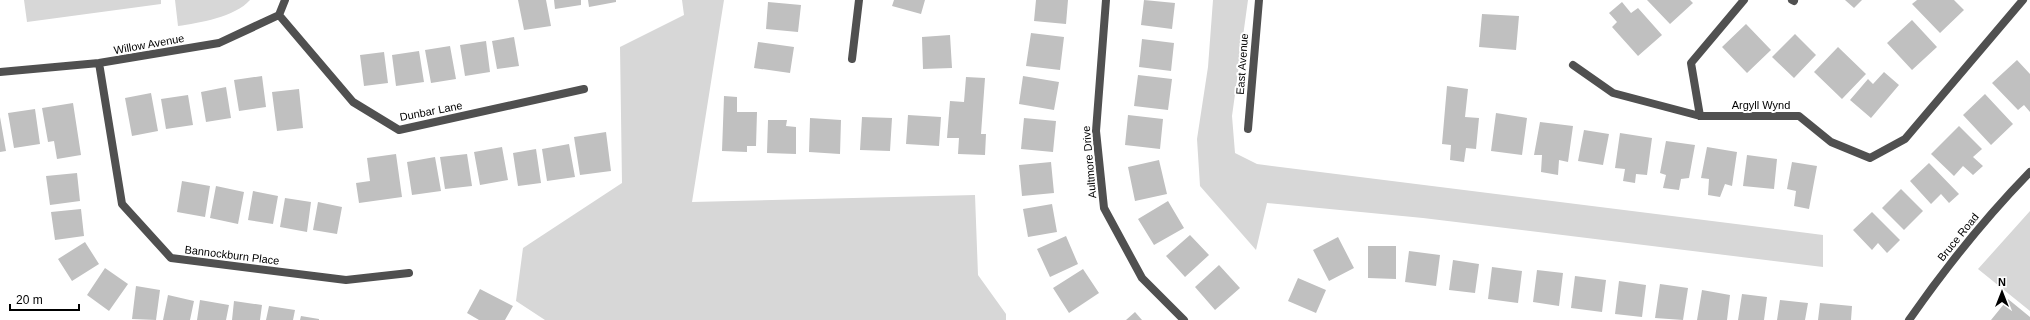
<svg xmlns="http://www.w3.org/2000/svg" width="2030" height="320" font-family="Arial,sans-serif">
<rect width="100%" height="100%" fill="#fff"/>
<!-- green -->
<path fill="#d7d7d7" d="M24 0H161V4L27 22Z
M175 0H250C235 17 199 23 178 26Z
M682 0H724L692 202 975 195 978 275 1006 314V320H545L516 301 523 248 622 183 620 47 684 15Z
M1213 0H1248L1232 116 1235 153 1257 164 1823 235V267L1423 218 1267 203 1256 250 1200 186 1197 139 1208 67Z
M2030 211V311L1978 269Z"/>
<!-- building -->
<path fill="#c0c0c0" d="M518 0H546L551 26 524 30Z
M554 0H581V5L555 9Z
M588 0H616V2L589 7Z
M894 0H925L921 14 892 6Z
M1036 0H1068L1066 24 1034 21Z
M1144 0 1175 3 1172 29 1141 25Z
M1647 0H1690L1693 3 1670 24Z
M1845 0H1862L1854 8Z
M1917 0H1954L1964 10 1940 33 1912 4Z
M768 2 801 5 798 32 766 29Z
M1622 2 1631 13 1638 8 1662 35 1638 56 1612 27 1617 22 1609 13Z
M1482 14 1519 16 1516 50 1479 47Z
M1912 20 1937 47 1912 70 1887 43Z
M1746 24 1771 50 1747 73 1722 47Z
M1031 33 1064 37 1060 70 1026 66Z
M1795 34 1816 55 1794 78 1772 57Z
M950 35 952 68 923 69 922 37Z
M514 37 519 66 497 69 492 41Z
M1142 39 1174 43 1171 71 1139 67Z
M486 41 490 72 465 76 460 45Z
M758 42 794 47 790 73 754 68Z
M450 46 456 79 431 83 425 50Z
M1838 47 1866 74 1842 99 1814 72Z
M419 51 424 82 396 86 392 55Z
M384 52 388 83 364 86 360 55Z
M2017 60 2030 74V112L2024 105 2018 110 1992 83Z
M1884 72 1899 85 1871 118 1850 100 1868 79 1873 84Z
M1138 75 1172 79 1168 110 1134 106Z
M262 76 266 107 239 111 234 80Z
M1023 76 1059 82 1054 110 1019 104Z
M966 77 985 78 981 134H986L985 155 958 154 959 138H947L950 101 964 102Z
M1447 86 1468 89 1465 117 1479 118 1476 149 1466 148 1464 162 1450 160 1451 145 1442 144Z
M226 87 231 118 206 122 201 92Z
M299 89 303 128 277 131 272 92Z
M151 93 158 131 132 136 125 98Z
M1985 94 2013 124 1991 145 1963 115Z
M188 95 193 125 166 129 161 99Z
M724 96 737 97V112H757L756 146H747V152L722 151Z
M73 103 81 155 57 159 54 141 48 142 42 108Z
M35 109 40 144 14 148 8 113Z
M1496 113 1527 118 1522 155 1491 151Z
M908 115 941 117 939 146 906 144Z
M1128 115 1163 119 1160 149 1125 145Z
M0 117 6 151 0 152Z
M862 117 892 118 890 151 860 150Z
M810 118 841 120 840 154 809 152Z
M1024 118 1056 121 1053 152 1021 149Z
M768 120H787L786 126 796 127V154L767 153Z
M1540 122 1573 126 1568 162 1559 160 1558 175 1541 172 1542 155H1534Z
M1959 126 1982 149 1973 157 1983 166 1973 175 1963 166 1954 176 1931 154Z
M1584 130 1609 134 1603 165 1578 161Z
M606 132 611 171 580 175 574 137Z
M1620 133 1652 138 1647 175 1636 174 1635 183 1623 181 1625 169 1615 168Z
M1666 141 1695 145 1689 178 1681 179 1679 190 1663 188 1666 175 1660 173Z
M569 144 575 177 547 181 542 149Z
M502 147 508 180 480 185 474 152Z
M1707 147 1737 152 1732 186 1725 184 1720 197 1708 195 1709 179 1701 178Z
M536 149 541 183 518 186 513 153Z
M396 154 402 197 359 203 356 183 370 181 367 158Z
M467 154 472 186 445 189 440 157Z
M1747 155 1777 159 1774 189 1743 186Z
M435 157 441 191 412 195 407 162Z
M1159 160 1167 194 1135 201 1128 167Z
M1051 162 1054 193 1022 196 1019 165Z
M1792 162 1817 166 1809 209 1794 206 1796 191 1787 189Z
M1929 163 1959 194 1949 203 1941 194 1931 204 1910 181Z
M77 173 80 201 50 205 46 176Z
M182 181 210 186 205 217 177 212Z
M216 186 244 192 238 224 210 218Z
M1901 189 1923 211 1904 230 1882 208Z
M253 191 278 196 273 224 248 220Z
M285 198 311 202 307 232 280 227Z
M1168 201 1184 228 1154 245 1138 219Z
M318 202 342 207 337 234 313 230Z
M1052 204 1057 232 1028 237 1023 209Z
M81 209 84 236 55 240 51 212Z
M1872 212 1900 240 1887 253 1878 243 1872 250 1853 230Z
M1190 235 1209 255 1185 277 1166 256Z
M1066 236 1078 264 1050 277 1037 249Z
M1338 237 1354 268 1329 281 1313 250Z
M85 242 99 264 72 281 58 259Z
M1368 246H1396V279L1368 278Z
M1409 251 1440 255 1436 286 1405 282Z
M1453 260 1479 264 1475 293 1449 290Z
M1219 265 1240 288 1215 310 1195 287Z
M1492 267 1522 271 1518 303 1488 299Z
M105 268 128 284 109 311 87 295Z
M1083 269 1099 293 1069 313 1053 288Z
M1537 270 1563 273 1559 306 1533 302Z
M1575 276 1606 280 1602 312 1571 308Z
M1298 278 1326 290 1316 313 1288 301Z
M1619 281 1646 285 1642 317 1615 314Z
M1660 284 1688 288 1683 320 1655 318Z
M136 286 160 290 156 320 132 319Z
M480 289 513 306 505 320H479L467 313Z
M1702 290 1730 295 1727 320H1697Z
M1742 294 1767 297 1764 320H1738Z
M168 295 194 301 190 320H163Z
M2008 299 2030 317V320H1991Z
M200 300 229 305 226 320H197Z
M1780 300 1808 303 1805 320H1777Z
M234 301 262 305 260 320H232Z
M1820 303 1852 306 1851 320H1818Z
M269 306 295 310 293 320H266Z
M1135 312 1142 320H1126Z
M301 316 319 319V320H300Z"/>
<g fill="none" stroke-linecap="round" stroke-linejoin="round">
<!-- minor -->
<path stroke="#505050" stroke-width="8" d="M1106 0 1096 131 1104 208 1142 278 1184 320
M1792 0 1794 1
M279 15 353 102 399 130 584 89
M852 59 859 0
M99 63 122 204 171 258 346 280 409 273
M1573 65 1613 93 1700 116H1799L1831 142 1870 158 1905 139 2023 0
M0 72 99 63 219 43 279 15 285 0
M1700 116 1691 63 1744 0
M1248 129 1259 0
M1909 320C1946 267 1985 218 2030 172"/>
</g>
<g text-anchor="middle" stroke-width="4" stroke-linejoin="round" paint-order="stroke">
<!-- street labels -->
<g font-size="11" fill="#000" stroke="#fff">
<text transform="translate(149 44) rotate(-10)" y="4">Willow Avenue</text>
<text transform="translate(1242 64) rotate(-86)" y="4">East Avenue</text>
<text x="1761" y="109">Argyll Wynd</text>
<text transform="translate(431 111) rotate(-11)" y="4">Dunbar Lane</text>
<text transform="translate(1089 162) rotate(-95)" y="4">Aultmore Drive</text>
<text transform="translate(1958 237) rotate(-51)" y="4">Bruce Road</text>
<text transform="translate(232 255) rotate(7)" y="4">Bannockburn Place</text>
</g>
</g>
<!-- north arrow -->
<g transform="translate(2002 292)" stroke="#ffffff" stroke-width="3" paint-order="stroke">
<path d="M0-3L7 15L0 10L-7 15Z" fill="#000000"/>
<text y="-6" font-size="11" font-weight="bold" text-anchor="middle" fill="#000000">N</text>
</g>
<!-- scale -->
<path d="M10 304v6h69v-6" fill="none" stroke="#000000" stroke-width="2"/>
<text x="16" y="304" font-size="12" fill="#000000" stroke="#ffffff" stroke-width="3" paint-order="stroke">20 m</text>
</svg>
